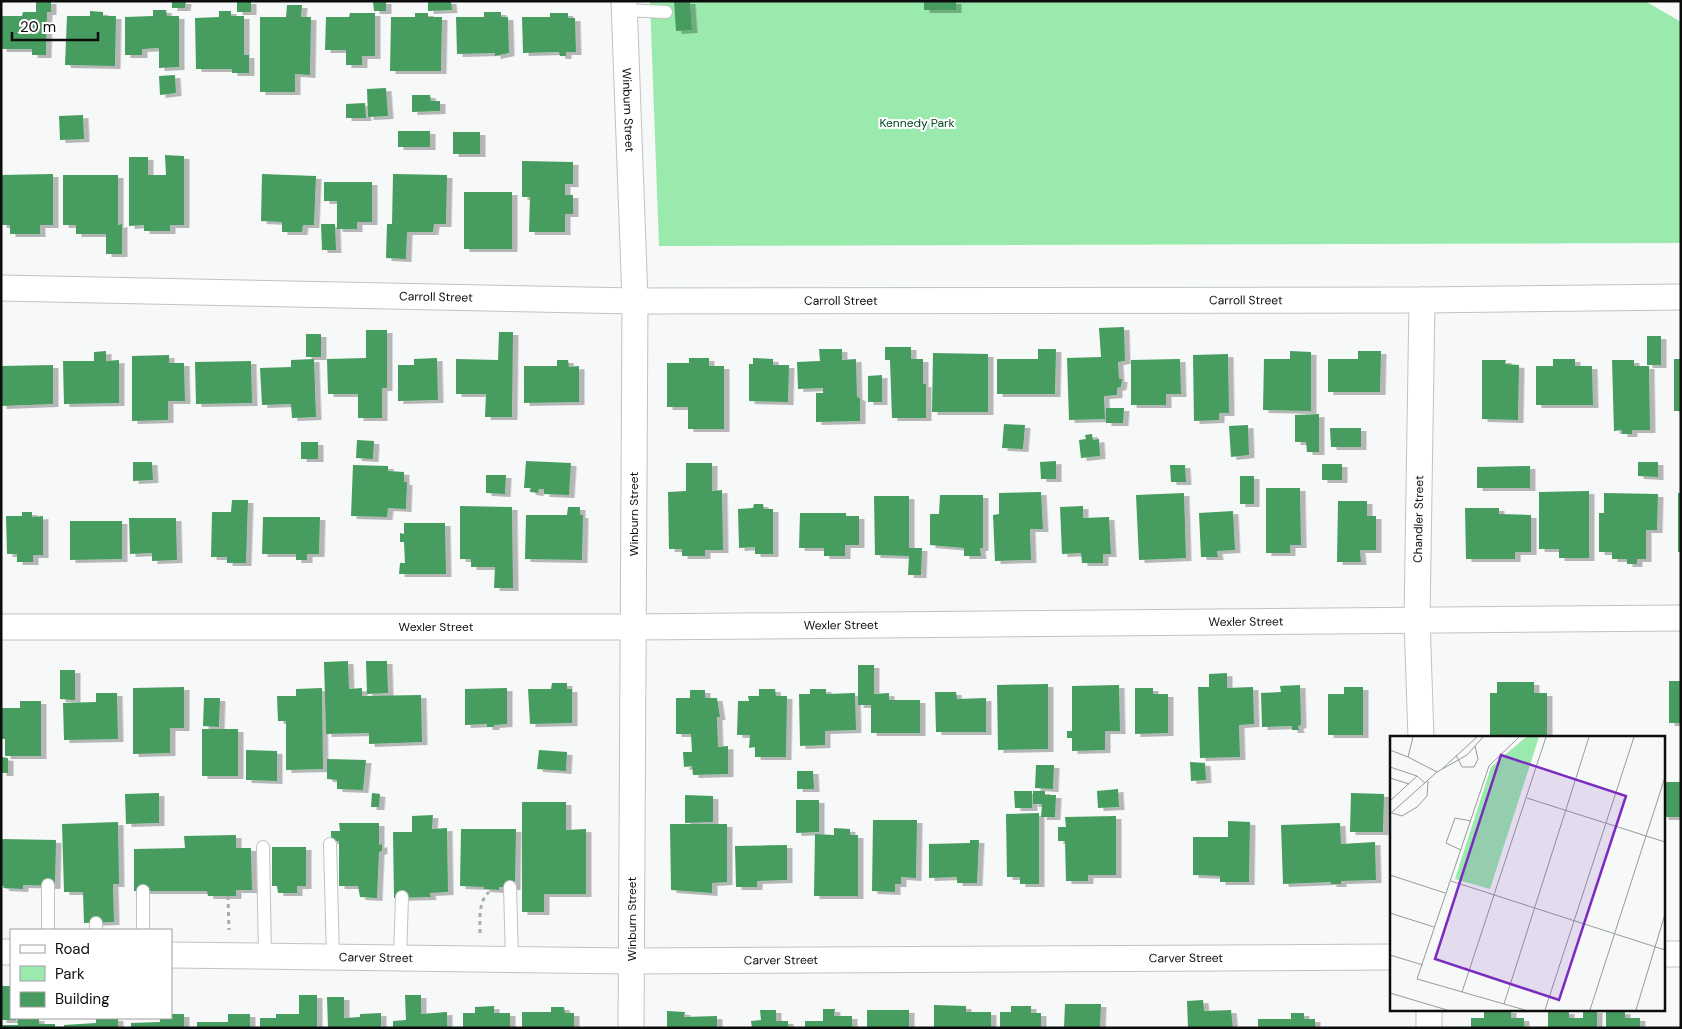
<svg xmlns="http://www.w3.org/2000/svg" width="1682" height="1029" font-family="'DM Sans',sans-serif">
<defs>
<filter id="shadow"><feDropShadow dx="5.5" dy="3" stdDeviation="0" flood-color="#0004"/></filter>
</defs>
<rect width="100%" height="100%" fill="#f6f9f7"/>
<!-- green -->
<path fill="#9aeaad" d="M650 1H1645L1681 22V243L659 246Z"/>
<!-- building -->
<path fill="#469c5f" filter="url(#shadow)" d="M36 1H51V12H47L46 55H32V49H1V16H22L23 12H36Z
M172 1H186L185 8H172Z
M237 1H251V12H237Z
M373 1H386V11H374Z
M428 1H451L452 10 428 11Z
M674 1H690L692 30 676 31Z
M924 1H956V10H924Z
M287 5H302L301 17H311L310 75 295 74V92H260V17H286Z
M153 10H166L167 16H179V67L159 68V48L142 49V55H125V17L153 16Z
M90 11 103 12V16H116L115 66 65 65 67 16H90Z
M219 11H231V16H244V55H249V73H232V69H196L195 18 219 17Z
M484 12H501V17H508L509 53 495 56V53L457 54 456 17H484Z
M350 13H375V56H362V65H346V50H325L326 17H349Z
M415 13H428V17H442L441 71H390L391 17H415Z
M550 13H568V18H575L576 52H566V56H560L559 52 523 53 522 17H550Z
M175 75 176 93 160 95 159 76Z
M386 88 388 116 368 117 367 89Z
M412 95H430L431 101H440V111L412 112Z
M365 103 366 118H346V104Z
M83 115 84 139 60 140 59 116Z
M398 131H430V147H398Z
M453 132H480V154H453Z
M165 155 184 156V225H170V231H144V225L129 226V157H148V175H166Z
M522 161 573 162V184H565V195H573V214H565V232H529L530 197H522Z
M53 174V225H40V234H10V225H1V175Z
M262 174 316 176 314 225H303L302 232H282V222L261 221Z
M393 174 447 175 446 224H434L433 232H407L406 259 386 258 387 224H392Z
M63 175H118V225L122 224V254H106V234H76V225H63Z
M324 182H372V222H357V229H337V201H324Z
M464 192H512V249H464Z
M321 224H335L336 250H322Z
M1124 327 1125 361 1118 362 1119 379H1122L1121 387 1117 388V395L1104 396 1105 419 1069 420 1067 358 1101 357 1099 328Z
M366 330H387V388H382V418H358V394H328L327 359 366 358Z
M499 332H513L512 417H485L486 394H456V359L498 360Z
M306 334H321V357H306Z
M1647 336H1661V365H1647Z
M885 347H911V359H923V384H926V418H892L890 360H885Z
M819 349H842V360L856 359 857 397 860 398V421L816 422V393H823V388L798 389 797 362 820 361Z
M1038 349H1056L1055 394H997V359H1038Z
M106 351V361L119 360V403L64 404 63 361H94V352Z
M1290 351 1311 352V411L1263 410 1264 359H1290Z
M1358 351H1381L1380 392H1328V359H1358Z
M933 353 988 354V412H932Z
M1228 354 1229 413H1219V420L1194 421 1193 355Z
M169 355V363H184L185 401H168V420L132 421V356Z
M437 358 438 400 398 401V365H414V359Z
M689 358H709V366H724V429H688V407H667V363H689Z
M753 358 773 359V365H789L788 402 749 401V364H753Z
M314 359 316 417 292 418 291 404 262 405 260 368 291 367V360Z
M1180 359 1181 394H1166V405H1131V360Z
M1553 359H1575V366H1592L1593 405H1536V366H1553Z
M1674 359H1681V411H1674Z
M557 360H568L569 367 579 366V402L524 403V366H557Z
M1482 360H1506L1505 364 1519 365 1518 420 1482 419Z
M1612 360H1634V366H1649L1650 430H1632V434H1622V430L1614 431Z
M251 361 252 403 196 404 195 362Z
M53 365V404L1 406V366Z
M882 375V402H868V376Z
M1106 408H1124L1123 423H1106Z
M1319 414V452H1307L1306 442H1295V415Z
M1004 424 1025 425 1023 449 1002 448Z
M1248 425 1249 455 1231 457 1229 426Z
M1330 428H1361V447H1331Z
M1092 434 1093 440 1099 439 1100 456 1081 458 1079 440 1086 439 1085 435Z
M357 440 374 441 373 459 356 458Z
M301 442H318V459H301Z
M526 461 571 463 569 495 544 494V489H539L538 493 530 492 531 488H524Z
M1056 461V479H1041L1040 462Z
M133 462H152L153 480 133 481Z
M1638 462H1658V477L1638 476Z
M686 463H712V491L722 490 723 550H705V556H682V549H669L668 492 686 491Z
M1322 464H1342V480H1322Z
M353 465 388 466V471L404 472V482H407L406 509 388 508 387 517 351 516Z
M1170 465H1185L1186 482H1171Z
M1530 466V488H1477V467Z
M486 475H506L505 494 486 493Z
M1240 476H1254V504H1240Z
M1266 488H1300L1301 545H1290V553H1266Z
M1589 491V558H1559V549H1539V492Z
M1041 492 1043 529H1030L1031 560 995 561 993 515 999 514V493Z
M1184 493 1186 558 1139 560 1136 495Z
M1604 493 1658 494 1657 530H1646V559H1637V564H1627V559H1612V552H1599V513H1604Z
M1678 493H1681V552H1678Z
M940 495H983V548H980L981 556H964V548L930 545V514H939Z
M874 496H909V548H922L921 575H908L909 556 875 555Z
M232 500H248L246 563H227V557H211L212 512H231Z
M1338 501H1367V516H1376V550H1360L1361 562H1337Z
M754 504H763L764 509H773V554H755V547L739 548 738 509 753 508Z
M460 506 512 507 513 588H494L495 567H471V559H460Z
M1083 506V518L1109 517 1111 554H1103V563H1082L1081 553 1062 554 1060 507Z
M568 507H580V515H583L582 560 525 559 526 515H567Z
M1465 508H1499V514L1531 515V552H1515V559H1466Z
M1233 511 1235 550 1217 551 1218 557H1201L1199 513Z
M22 512H32V517L43 516V555H33V562H17V554H7L6 516H22Z
M800 513H846V516H859V545H845V556H824V548H799Z
M263 517H320L319 554H307V560H296V554H262Z
M129 518H176L177 560 152 561V553L130 554Z
M70 521H122V559L70 560Z
M404 523H445L446 574H399L400 563H405L404 542H400V533L404 534Z
M348 661 349 689 362 688V696L421 695 422 742 369 744V733L326 734 324 662Z
M366 661H387L388 693 367 694Z
M858 665H874V694L889 693V700H920V733H871V705H858Z
M60 670H75V700L60 699Z
M1227 673V688L1253 687 1254 724 1239 725 1240 757 1200 758 1198 687H1209V674Z
M1669 681H1681V723H1669Z
M1497 682H1534V693H1547V735L1490 738V693H1497Z
M552 683H567V689H572V723L530 724 528 689H551Z
M1048 684V749L998 750 997 685Z
M1119 685 1120 731H1105V750L1072 751V738H1067V731H1072V686Z
M1300 685 1301 725 1298 726 1299 730H1292V726L1262 727 1261 693 1281 692 1280 686Z
M184 687V728H170V753L133 754V688Z
M1344 687H1363V735H1328V694H1344Z
M322 688 323 769 286 770V721H278L277 696H296V689Z
M507 688V724L494 725V727H487V724L465 725V689Z
M1135 688H1153V694H1168V733L1135 734Z
M759 689H775L776 696H787L786 757H755V747L749 748 750 735H737L738 701H749L748 696H759Z
M810 689H826V694L855 693 856 730 825 731V745L800 746 799 694H810Z
M690 690H705V698H717L720 717H717L718 747 728 746V774L693 775 692 766 684 767 683 752H692L691 734H676V698H690Z
M935 692H956L957 699 986 698V732H936Z
M96 693H117L118 739 64 740 63 703 96 702Z
M204 698H220L219 727 203 726Z
M20 701H41V756H5V739H1V708H20Z
M202 729H238V776H202Z
M246 750 277 751V781L246 780Z
M539 750 567 752 566 771 537 769Z
M1 757 8 758V773H1Z
M327 759 366 760 363 790 337 789V780L327 779Z
M1190 762 1205 763 1206 780 1191 781Z
M1036 765H1054L1053 789 1035 788Z
M797 771H813L814 789H797Z
M1663 782H1681V817H1663Z
M1118 789 1119 807 1098 808 1097 791Z
M1014 791H1032V808H1015Z
M1033 791H1045V795H1056L1055 817H1041L1042 804H1033Z
M159 793V823L126 824 125 794Z
M372 793 380 794 379 807H371Z
M1351 793 1384 794 1383 832H1350Z
M685 795 713 796V822L685 823Z
M796 800H819V832L796 833Z
M522 802H566V830L586 829V894H544V912H522Z
M1039 813V884H1020V877H1007L1006 814Z
M433 815 432 829 447 828 448 892 430 893 431 897 394 898 393 832H412V816Z
M1116 816V875H1088V881H1066L1065 841H1058V827H1066L1065 817Z
M873 820H917L916 878 901 877V884H895V892L872 891Z
M1228 821 1250 822 1249 882H1220V876L1193 875V837H1228Z
M118 822 119 884H113L114 922 84 923 83 892H64L62 824Z
M339 823H379V845L382 844V851L379 852 377 898 360 897 358 886H339V841H331V831H340Z
M1340 823 1341 844 1375 842 1376 880 1341 881V884H1331V882L1283 884 1281 825Z
M670 824H727V882L712 883V893L671 890Z
M834 828 850 829V835H858V896H814L815 834 834 835Z
M461 829H516L515 887H499V890L484 889V887L460 886Z
M236 835V848H251L252 890H236V896H208L207 891H134V849L185 848 184 836Z
M1 839 56 840 55 886 23 885V889L3 888 4 886H1Z
M970 840H979L977 883H957V877L929 878V844L970 843Z
M787 845V880L757 881V887H736L735 846Z
M272 847H306V886H297V893H278L277 886H272Z
M1 986H11V1018H16V1020H1Z
M299 995H317V1028H260V1018H276V1014H299Z
M405 995H421V1014L447 1012V1028H393V1021L406 1020Z
M327 997H344V1018L360 1017V1014L381 1013V1028H328Z
M1203 1000 1204 1011 1231 1010 1233 1028H1188L1187 1001Z
M1065 1004H1101L1100 1028H1064Z
M934 1005 966 1006V1012H991V1028H934Z
M494 1006V1013H510V1028H463V1013H475V1007Z
M1011 1006H1031V1013H1041V1028H1000V1012H1011Z
M551 1007H564L565 1013H574V1028H522V1012H551Z
M823 1009H835L834 1016H852V1028H805V1021H823Z
M760 1010H776V1021H788V1028H752L751 1021 761 1020Z
M867 1010H909V1028H867Z
M1484 1010H1511V1018H1524V1028H1471V1018H1484Z
M1583 1010H1597V1028H1548V1011H1569V1018H1583Z
M667 1011 685 1012 684 1017 717 1016V1028H667Z
M1625 1011V1018H1640V1028H1606V1012Z
M1291 1013H1304V1019H1315V1028H1258V1019H1291Z
M171 1014H184V1028H131V1023L160 1022V1018H171Z
M228 1014H250V1028H197V1022H228Z
M17 1018H39V1024H55V1028H2V1025H18Z
M96 1018H118V1028H64V1025L96 1023Z"/>
<g fill="none" stroke-linecap="round" stroke-linejoin="round">
<!-- service casing -->
<g stroke="#c0c3c0" stroke-width="14">
<path id="service" d="M624 10 666 12
M330 844 333 957
M263 847 265 956
M510 887 512 960
M96 923V930
M48 930V885
M143 930V891
M400 958 402 897"/>
</g>
<!-- minor casing -->
<g stroke="#c0c3c0" stroke-width="27">
<g id="minor">
<path id="s1" d="M624 1 635 301 631 1028"/>
<path id="s2" d="M1 288 635 301 1422 300 1681 297"/>
<path id="s3" d="M1 627H633L1681 618"/>
<path id="s4" d="M1421 738 1417 619 1422 300"/>
<path d="M1 952H11"/>
<path d="M1663 954H1681"/>
<path id="s5" d="M171 955 631 961 1391 957"/>
<path d="M1429 1010V1028"/>
</g>
</g>
<!-- path -->
<path stroke="#aaadab" stroke-width="3" stroke-dasharray="4 4" stroke-linecap="butt" d="M228 896 229 930
M480 933C480 919 478 902 489 892"/>
<!-- service -->
<use href="#service" stroke="#fff" stroke-width="12"/>
<!-- minor -->
<use href="#minor" stroke="#fff" stroke-width="25"/>
</g>
<g text-anchor="middle" stroke-width="4" stroke-linejoin="round" paint-order="stroke">
<!-- street labels -->
<g font-size="12" fill="#0c0d0c" stroke="#fff">
<text dy="4" stroke="none"><textPath href="#s1" startOffset="109">Winburn Street</textPath></text>
<text dy="4" stroke="none"><textPath href="#s2" startOffset="435">Carroll Street</textPath></text>
<text dy="4" stroke="none"><textPath href="#s2" startOffset="840">Carroll Street</textPath></text>
<text dy="4" stroke="none"><textPath href="#s2" startOffset="1245">Carroll Street</textPath></text>
<text transform="translate(634 514) rotate(-90)" y="4">Winburn Street</text>
<text dy="4" stroke="none"><textPath href="#s4" startOffset="219">Chandler Street</textPath></text>
<text dy="4" stroke="none"><textPath href="#s3" startOffset="1245">Wexler Street</textPath></text>
<text dy="4" stroke="none"><textPath href="#s3" startOffset="840">Wexler Street</textPath></text>
<text dy="4" stroke="none"><textPath href="#s3" startOffset="435">Wexler Street</textPath></text>
<text transform="translate(632 919) rotate(-90)" y="4">Winburn Street</text>
<text dy="4" stroke="none"><textPath href="#s5" startOffset="205">Carver Street</textPath></text>
<text dy="4" stroke="none"><textPath href="#s5" startOffset="1015">Carver Street</textPath></text>
<text dy="4" stroke="none"><textPath href="#s5" startOffset="610">Carver Street</textPath></text>
</g>
<!-- park labels -->
<g font-size="12" fill="#054920" stroke="#fff">
<text x="917" y="127">Kennedy Park</text>
</g>
</g>
<!-- overview -->
<g transform="translate(1390 736)">
<rect width="275" height="275" fill="#f6f9f7"/>
<path d="M136 1H149L100 153 65 143 101 31Z" fill="#9aeaad"/>
<path fill="none" stroke="#989b99" stroke-width="1" d="M23 1 18 21 47 36M129 1 99 30 27 243 135 274M0 14 18 21M66 19 72 31H84L88 23 85 10M0 31 27 40 35 47M52 33 87 1M0 42 19 48M137 62 275 106M0 65 27 40M2 77 12 80 27 71 37 60 38 45M0 78 47 36 77 19 93 1M71 114 56 107 65 82 81 85M0 139 55 157M61 145 275 214M0 177 44 191M0 219 33 229M72 256 156 1M0 257 57 274M114 268 199 1M155 274 244 1M200 274 275 41M246 274 275 178"/>
<path fill="#7b2cbf" fill-opacity="0.15" stroke="#7b2cbf" stroke-width="2.5" d="M111 19 236 60 169 264 45 223Z"/>
<rect width="275" height="275" fill="none" stroke="#0c0d0c" stroke-width="2.5"/>
</g>
<!-- border -->
<rect width="1682" height="1029" fill="none" stroke="#0c0d0c" stroke-width="5"/>
<!-- legend -->
<rect x="10" y="929" width="162" height="90" fill="#ffffff" stroke="#9e9e9e"/>
<rect x="20" y="945" width="25" height="8" fill="#ffffff" stroke="#9e9e9e"/>
<text x="55" y="954" font-size="15" fill="#0c0d0c">Road</text>
<rect x="20" y="966" width="25" height="15" fill="#9aeaad" stroke="#9e9e9e"/>
<text x="55" y="979" font-size="15" fill="#0c0d0c">Park</text>
<rect x="20" y="992" width="25" height="15" fill="#469c5f" stroke="#9e9e9e"/>
<text x="55" y="1004" font-size="15" fill="#0c0d0c">Building</text>
<!-- scale -->
<path d="M12 32v8h86v-8" fill="none" stroke="#0c0d0c" stroke-width="2.5"/>
<text x="20" y="32" font-size="15" fill="#0c0d0c" stroke="#ffffff" stroke-width="4" paint-order="stroke">20 m</text>
</svg>
